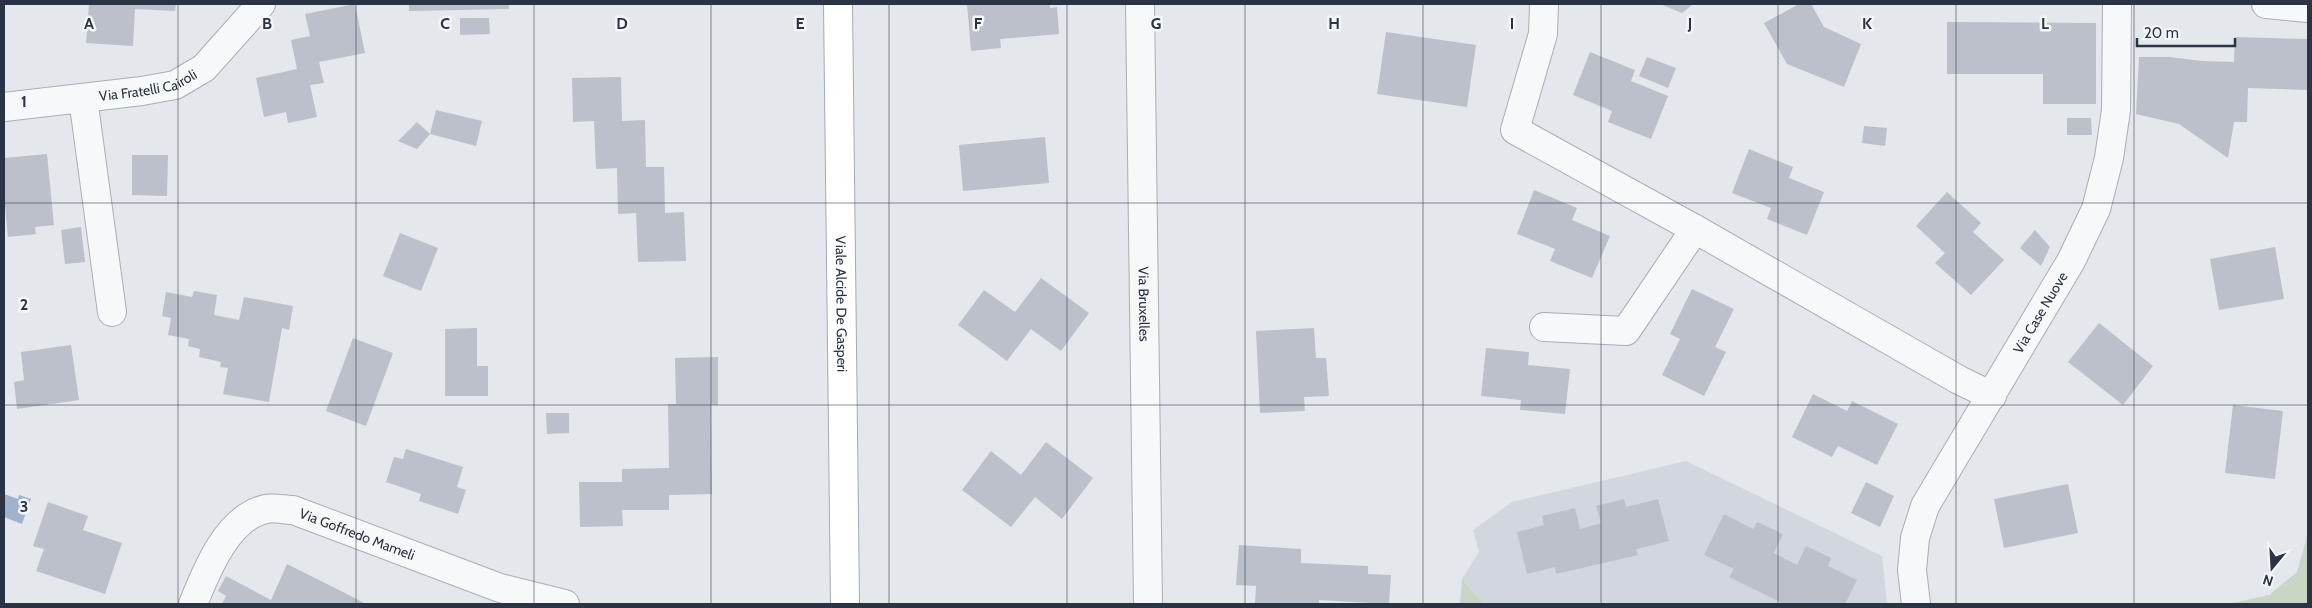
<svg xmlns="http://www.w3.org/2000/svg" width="2312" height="608" font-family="Cabin,sans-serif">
<rect width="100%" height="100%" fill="#e4e7ec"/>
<!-- built -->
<path fill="#d2d6de" d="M1686 461 1882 556 1887 604H1484L1462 579 1479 552 1473 530 1512 502Z"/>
<!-- green -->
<path fill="#c9d6c5" d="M2308 533V604H2200L2233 603 2269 595 2297 572Z
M1462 579 1484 604H1460Z"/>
<!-- water -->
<path fill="#9fb4cc" d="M4 494 18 499 19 495 31 499 22 524 4 517Z"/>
<!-- building -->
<path fill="#bbc0ca" d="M89 4H176L175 11 135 9 133 46 86 43Z
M355 4 365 53 319 62 324 83 310 85 317 117 288 123 286 112 264 117 256 78 297 69 291 40 310 36 305 14Z
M409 4H509V9L409 11Z
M967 4H1050V8L1057 7 1059 34 1000 39 1001 48 971 51Z
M1660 4H1693L1682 13Z
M1799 4H1811L1824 27 1861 44 1844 87 1787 64 1764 23Z
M460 18H489L490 34 460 35Z
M1947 22 2096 23V104H2043V74H1947Z
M1386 32 1476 45 1467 107 1377 94Z
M2235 37 2308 39V90L2248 88 2247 122H2234L2228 158 2179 124 2136 114 2139 57H2170L2202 61 2234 62Z
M1590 52 1635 70 1631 81 1668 96 1651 139 1608 122 1612 111 1573 95Z
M1647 57 1676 68 1668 88 1639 76Z
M621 77 622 121 645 120 646 167H664L665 213 684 212 686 261 638 262 636 213 618 214 617 168 596 169 594 121 573 122 572 78Z
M436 110 482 121 476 146 430 134Z
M2067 118H2091L2092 135H2067Z
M417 122 430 134 417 149 398 141Z
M1864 126 1887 128 1885 146 1862 143Z
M1045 137 1049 183 963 191 959 145Z
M1749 149 1793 167 1789 178 1824 192 1807 235 1767 219 1771 208 1732 193Z
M47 154 54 225 35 227 36 234 8 237 4 195V158Z
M132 155H168L167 196 132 195Z
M1534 190 1577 208 1572 220 1610 236 1592 278 1550 261 1555 249 1517 234Z
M1947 192 1981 223 1973 232 2004 260 1971 295 1935 263 1945 253 1916 226Z
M81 227 85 262 65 264 61 230Z
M2035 230 2050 247 2041 266 2020 248Z
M400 233 438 248 421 291 383 276Z
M2275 247 2284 299 2219 310 2210 259Z
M1041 278 1089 313 1061 351 1031 329 1007 361 958 325 984 290 1015 312Z
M1692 289 1734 309 1715 347 1726 352 1704 396 1662 375 1680 339 1670 334Z
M194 291 217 295 214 315 239 320 244 297 293 306 289 330 282 328 269 402 223 394 228 368 220 367 221 362 199 357 200 349 188 346 189 339 168 335 171 318 162 316 166 292 192 297Z
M2099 323 2153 366 2123 405 2068 362Z
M477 328V366H488V396H445V329Z
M1314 328 1316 358H1326L1329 396 1304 397 1305 411 1260 413 1256 331Z
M353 338 393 353 366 426 326 411Z
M71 345 79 400 17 409 14 382 24 380 21 352Z
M1486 348 1529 352 1528 365 1570 369 1565 414 1520 410 1521 400 1481 396Z
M718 357V405H711L712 494 669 495V510H622L623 526 580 527 579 482H622V469L669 468 668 404H676L675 358Z
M1813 394 1847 411 1852 401 1898 424 1877 465 1838 446 1832 457 1792 437Z
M2233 405 2283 411 2275 479 2225 473Z
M546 413H569V433L547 434Z
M1046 442 1093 478 1062 519 1035 497 1011 527 962 490 991 451 1021 475Z
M406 449 463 467 457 487 466 490 458 514 419 501 421 494 386 482 394 457 403 459Z
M1866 482 1894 496 1880 527 1851 513Z
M2068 484 2078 533 2004 548 1994 499Z
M1624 499 1626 507 1658 499 1669 541 1636 549 1638 555 1556 574 1555 567 1527 574 1517 532 1544 525 1542 516 1575 508 1580 529 1601 523 1596 506Z
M48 502 88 516 83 530 122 543 105 594 36 571 44 549 33 546Z
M1724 514 1753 529 1757 522 1783 534 1774 553 1797 565 1806 546 1831 558 1828 566 1857 580 1845 604H1784L1729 577 1734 569 1704 555Z
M1239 545 1301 549V563L1368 566V574L1391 575 1389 604 1319 600V604H1255L1256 586 1236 585Z
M287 564 345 593 366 604H222L226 596 218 591 226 576 271 600Z"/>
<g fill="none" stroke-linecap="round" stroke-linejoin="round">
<!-- minor casing -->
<g stroke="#a9aeb7" stroke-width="30">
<g id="minor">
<path id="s1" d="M1140 4 1148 604"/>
<path d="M1544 4 1543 34 1515 130 1695 229 1959 380 1992 396"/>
<path d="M2266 4 2308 8"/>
<path d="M83 98 112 312"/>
<path id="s2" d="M4 107 142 91 175 85 204 68 261 4"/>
<path d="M1544 327 1626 331 1695 229"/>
<path id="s3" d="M193 604C206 572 227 517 266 509 273 507 284 510 293 510L500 588 565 604"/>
<path id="s4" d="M1916 604 1912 570 1915 538 1925 506 2071 261 2096 209 2109 158 2116 110 2117 4"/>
</g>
</g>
<!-- major casing -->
<g stroke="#a3abb8" stroke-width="30">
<g id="major">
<path id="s5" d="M838 4 845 604"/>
</g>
</g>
<!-- minor -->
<use href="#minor" stroke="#f7f8fa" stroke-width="28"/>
<!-- major -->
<use href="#major" stroke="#fff" stroke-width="28"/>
</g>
<!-- grid -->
<path fill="none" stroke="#2b3445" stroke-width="1" stroke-opacity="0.55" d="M178 4V604M356 4V604M534 4V604M711 4V604M889 4V604M1067 4V604M1245 4V604M1423 4V604M1601 4V604M1778 4V604M1956 4V604M2134 4V604M4 203H2308M4 405H2308"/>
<g text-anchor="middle" stroke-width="5" stroke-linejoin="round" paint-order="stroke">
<!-- street labels -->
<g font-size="14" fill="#2b3445" stroke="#f4f6f9">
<text dy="5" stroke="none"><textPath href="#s2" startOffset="146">Via Fratelli Cairoli</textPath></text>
<text dy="5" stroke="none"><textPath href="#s5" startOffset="300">Viale Alcide De Gasperi</textPath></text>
<text dy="5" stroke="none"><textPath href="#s1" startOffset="300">Via Bruxelles</textPath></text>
<text dy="5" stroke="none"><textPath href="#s4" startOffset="325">Via Case Nuove</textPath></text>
<text dy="5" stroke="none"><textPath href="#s3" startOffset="220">Via Goffredo Mameli</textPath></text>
</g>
</g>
<g font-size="16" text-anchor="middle" font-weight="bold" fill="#2b3445" stroke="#f4f6f9" stroke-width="5" stroke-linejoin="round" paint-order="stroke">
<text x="89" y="29">A</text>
<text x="267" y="29">B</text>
<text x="445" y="29">C</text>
<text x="622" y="29">D</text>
<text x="800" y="29">E</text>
<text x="978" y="29">F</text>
<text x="1156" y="29">G</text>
<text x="1334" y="29">H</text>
<text x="1512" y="29">I</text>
<text x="1690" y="29">J</text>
<text x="1867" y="29">K</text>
<text x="2045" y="29">L</text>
<text x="24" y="107">1</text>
<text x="24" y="310">2</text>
<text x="24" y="512">3</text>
</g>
<!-- border -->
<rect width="2312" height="608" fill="none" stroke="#2b3445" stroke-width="10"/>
<!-- north arrow -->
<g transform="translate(2272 568) rotate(198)" stroke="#f4f6f9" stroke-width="4" paint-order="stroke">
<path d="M0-4L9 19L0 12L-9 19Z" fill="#2b3445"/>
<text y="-8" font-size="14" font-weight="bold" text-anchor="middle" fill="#2b3445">N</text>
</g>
<!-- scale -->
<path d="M2137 38v8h98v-8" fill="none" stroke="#2b3445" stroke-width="2.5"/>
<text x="2144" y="38" font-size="15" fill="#2b3445" stroke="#f4f6f9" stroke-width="4" paint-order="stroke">20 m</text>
</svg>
